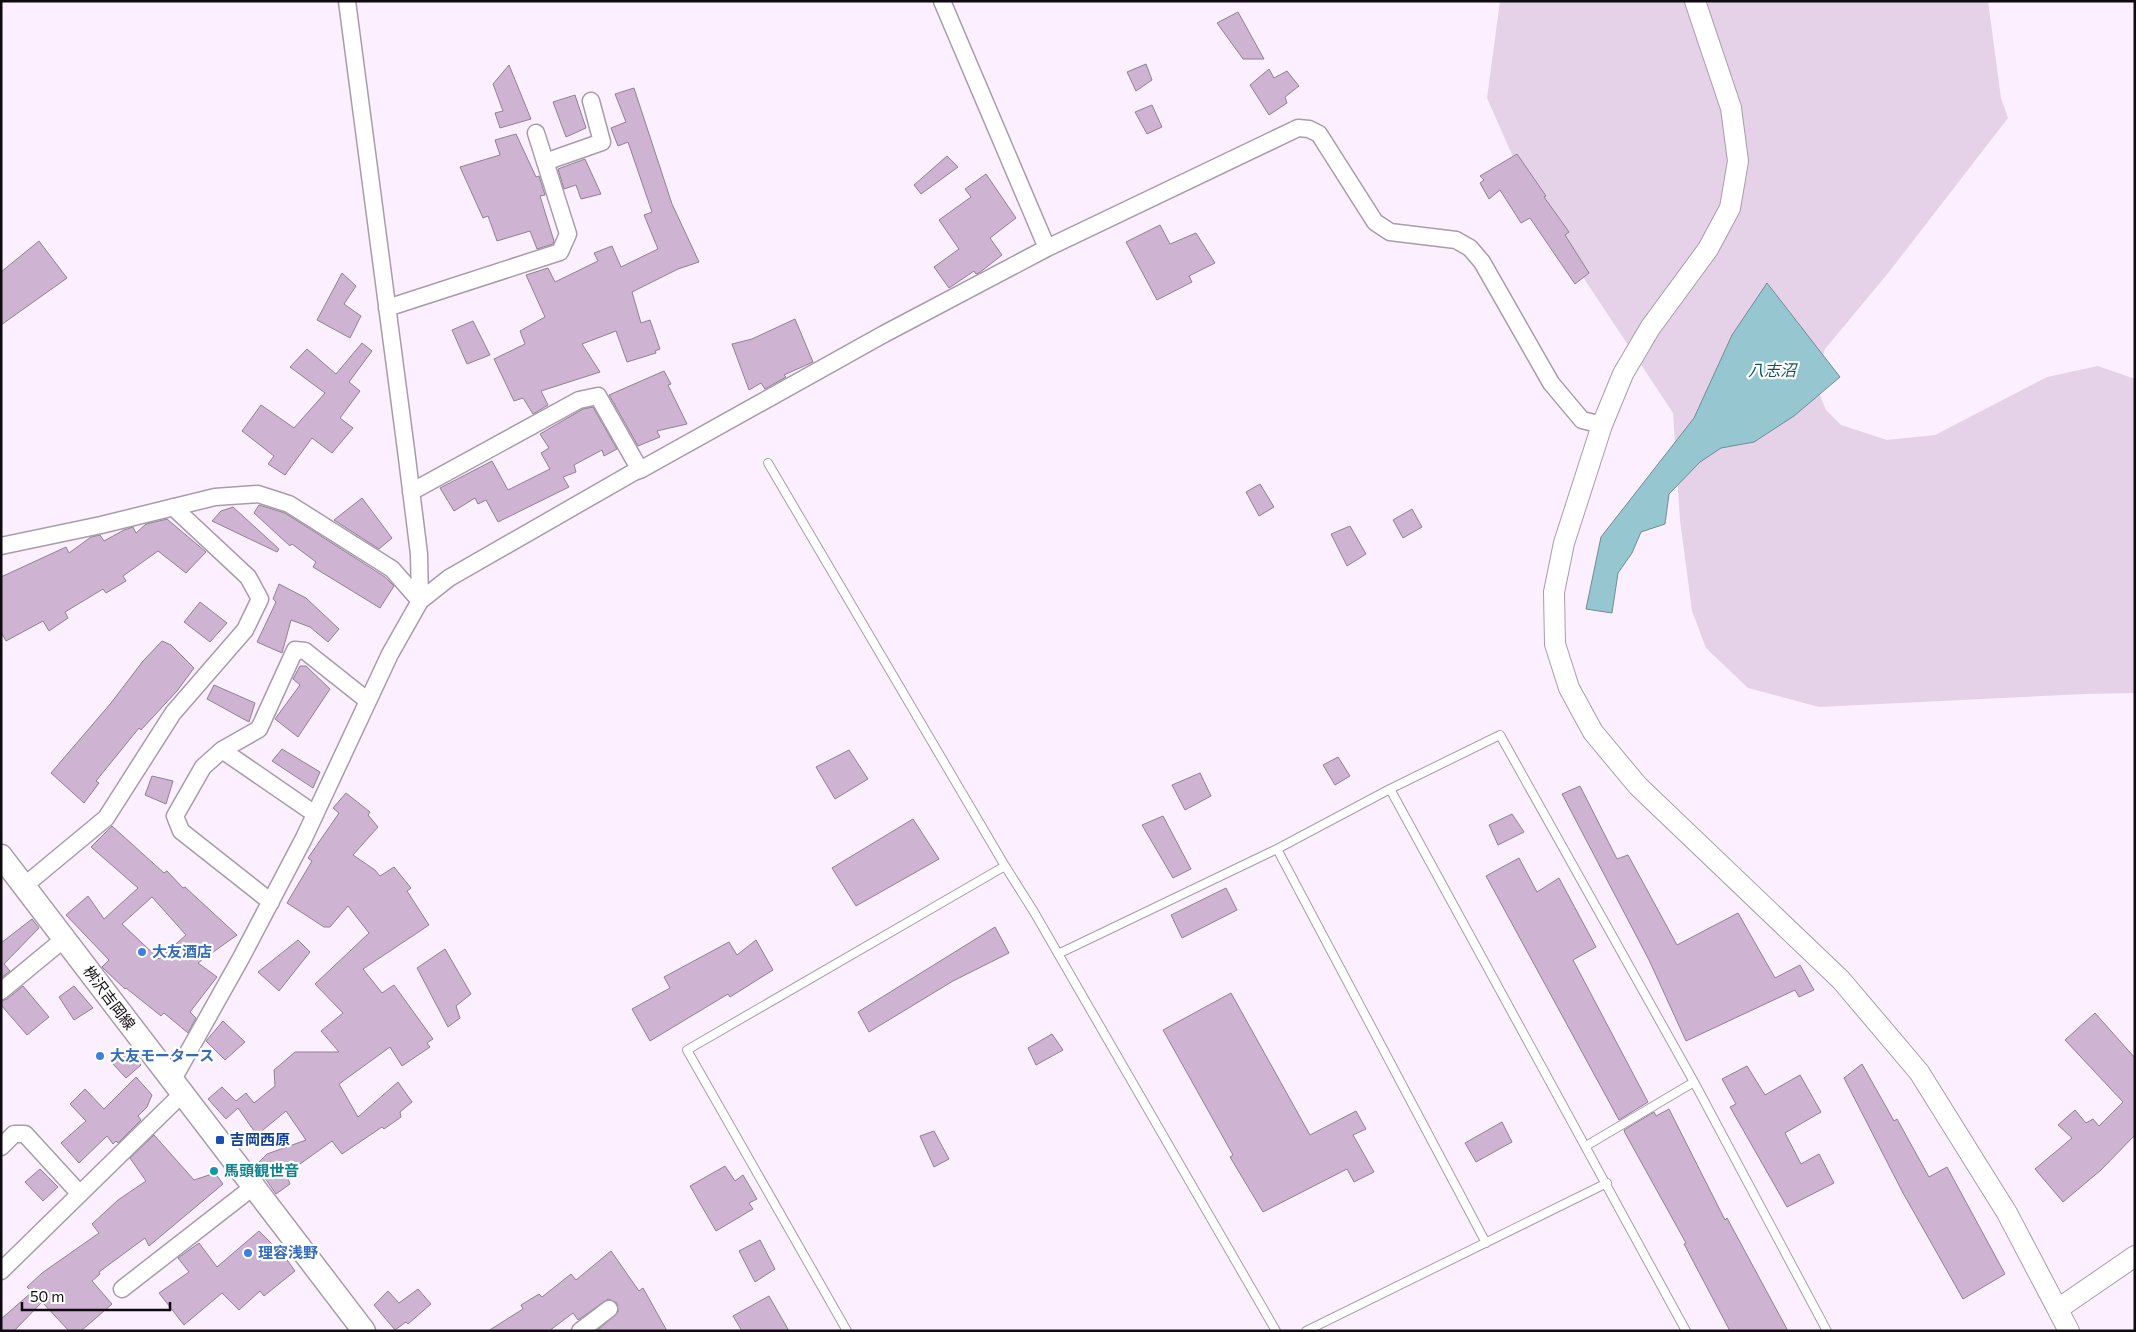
<svg xmlns="http://www.w3.org/2000/svg" width="2136" height="1332" font-family="Commissioner,'Noto Sans JP',sans-serif">
<rect width="100%" height="100%" fill="#fcefff"/>
<!-- green -->
<path fill="#e5d2e8" d="M1500 1H1988L2001 98 2008 118 1889 272 1825 349 1815 383 1826 410 1841 425 1887 440 1935 435 2047 377 2098 366 2135 379V693L2085 694 1819 707 1748 688 1706 648 1692 611 1680 520 1673 413 1532 200 1487 98Z"/>
<!-- water -->
<path fill="#96c6cf" stroke="#6d8e95" d="M1767 283 1840 377 1794 416 1754 442 1721 448 1700 462 1669 494 1665 524 1641 532 1632 553 1618 573 1612 613 1586 609 1601 537 1694 418 1732 335Z"/>
<!-- building -->
<path fill="#ceb3d2" stroke="#8f8291" fill-rule="evenodd" d="M1238 12 1264 59H1243L1217 23Z
M1146 64 1152 80 1136 91 1127 72Z
M509 65 531 119 500 128 495 113 503 111 493 84Z
M1269 69 1274 78 1287 71 1299 86 1285 97 1287 103 1269 115 1250 85Z
M634 88 672 204 699 262 678 269 632 292 641 323 650 320 660 349 655 351 656 353 627 362 616 331 582 344 600 372 541 391 548 405 533 414 523 398 514 401 494 359 525 344 520 331 545 317 526 275 548 268 555 282 598 261 594 253 612 246 621 267 658 249 644 215 652 212 628 142 618 146 611 128 626 122 615 94Z
M575 95 586 128 566 137 553 102Z
M1152 105 1162 127 1147 134 1135 112Z
M516 134 536 177 539 176 545 195 540 196 554 241 553 244 537 249 530 231 497 241 488 216 483 218 460 167 500 155 495 140Z
M1517 154 1546 196 1544 197 1569 232 1565 235 1589 273 1575 284 1530 218 1521 223 1500 190 1489 199 1480 183 1484 180 1480 176Z
M947 156 958 167 921 194 914 185Z
M585 159 601 194 581 199 576 185 564 189 558 169Z
M986 174 1016 218 990 238 1002 255 979 273 976 274 974 271 949 288 934 267 959 249 939 220 971 197 965 189Z
M1160 225 1170 244 1196 233 1215 263 1189 276 1192 282 1157 300 1126 242Z
M39 241 67 278 1 325V272Z
M342 273 356 286 344 304 361 316 350 338 317 320Z
M795 319 813 362 784 375 786 377 765 389 761 383 749 390 732 344 752 339Z
M473 321 490 355 467 364 452 330Z
M362 343 372 351 349 382 360 391 340 418 353 428 332 453 312 438 285 475 268 464 274 456 242 431 261 405 294 428 325 393 290 367 307 349 336 374Z
M664 371 671 384 668 385 687 424 657 431 660 437 638 446 609 395Z
M593 407 617 449 604 456 602 450 574 465 576 472 563 477 569 487 498 522 486 500 478 504 475 498 454 511 440 488 492 461 508 490 550 469 541 453 549 448 540 434 583 409Z
M1260 484 1274 507 1259 516 1246 492Z
M362 498 392 538 379 549 334 520Z
M259 505 285 513 385 577 394 586 380 608 313 567 316 562 292 544 290 546 254 513Z
M233 507 279 549 277 552 212 521 221 511Z
M1412 509 1422 527 1403 538 1393 520Z
M167 519 206 552 186 573 158 551 123 576 126 581 106 593 103 589 65 612 68 618 49 631 43 621 6 641 1 632V577L66 547 69 553 91 537 100 535 104 541 124 530 133 527 136 533 146 524Z
M1350 526 1366 554 1347 566 1331 534Z
M279 584 306 598 339 629 328 642 310 627 291 620 282 653 257 642 276 602 273 599Z
M200 602 227 623 210 642 184 622Z
M162 641 171 645 194 668 177 691 141 730 139 728 96 781 99 783 84 803 51 773 111 703 143 661Z
M300 666H306L330 689 298 737 275 719 300 685 293 679Z
M214 685 255 703 249 722 207 699Z
M282 749 320 772 313 788 272 761Z
M849 750 868 779 835 799 816 767Z
M1338 757 1350 776 1335 785 1323 765Z
M1200 773 1211 796 1185 810 1172 785Z
M152 776 173 781 166 804 145 795Z
M1580 786 1617 859 1628 855 1677 945 1738 913 1775 978 1800 965 1814 990 1799 997 1795 990 1686 1041 1649 960 1562 794Z
M346 793 370 812 368 815 378 827 353 855 375 870 380 876 394 867 411 888 407 891 429 925 363 969 382 993 394 985 433 1039 427 1043 430 1047 402 1066 390 1047 339 1084 358 1117 398 1082 412 1102 400 1112 401 1117 384 1129 382 1127 342 1154 332 1141 286 1174 290 1184 276 1194 256 1165 267 1154 306 1140 286 1111 257 1135 238 1108 226 1119 208 1099 222 1087 236 1101 246 1093 254 1103 275 1086 274 1070 295 1052H339L321 1031 343 1013 315 984 369 933 348 906 330 927H324L287 903 312 861 308 858 339 813 333 808Z
M1512 814 1524 832 1498 845 1489 825Z
M1163 816 1191 869 1173 878 1142 825Z
M913 819 939 859 856 906 832 868Z
M112 826 164 873 167 871 183 888 185 887 237 935 198 963 217 977 190 1012 196 1018 188 1033 164 1013 161 1016 126 988 125 989 105 970 102 967 109 960 66 915 88 896 104 919 138 888 91 847ZM152 897 186 935 159 959 122 924Z
M1519 858 1537 892 1559 878 1596 947 1573 960 1648 1102 1619 1120 1486 876Z
M1226 888 1237 910 1182 938 1171 915Z
M32 919 39 928 4 964 10 971 1 978V943Z
M995 927 1009 953 953 981 869 1032 858 1012Z
M298 940 310 952 279 991 258 972Z
M756 940 773 970 730 997 728 994 650 1041 632 1009 670 988 664 977 729 942 737 955Z
M445 949 471 994 456 1006 460 1018 448 1027 417 968Z
M23 986 49 1017 27 1035 1 1005V1001L7 999Z
M74 986 93 1008 74 1020 59 997Z
M1231 993 1310 1135 1356 1111 1366 1129 1353 1135 1374 1172 1354 1182 1347 1169 1263 1212 1230 1157 1233 1155 1163 1030Z
M2095 1013 2135 1058V1135L2101 1170 2063 1202 2035 1169 2072 1138 2058 1125 2075 1110 2086 1123 2093 1119 2099 1126 2123 1102 2065 1040Z
M223 1021 245 1042 225 1060 206 1041Z
M1052 1034 1063 1050 1036 1065 1028 1048Z
M129 1049 141 1065 126 1078 112 1063Z
M1862 1064 1894 1121 1897 1119 1929 1177 1947 1167 2005 1274 1963 1299 1903 1193 1844 1078Z
M1747 1066 1765 1095 1800 1075 1821 1112 1785 1133 1801 1164 1819 1154 1834 1183 1787 1207 1730 1107 1736 1104 1722 1079Z
M136 1077 152 1095 147 1107 138 1116 141 1120 118 1143 116 1141 113 1144 107 1136 79 1163 61 1143 86 1121 70 1104 85 1089 104 1109Z
M1669 1109 1725 1220 1727 1218 1788 1331H1730L1684 1244 1686 1243 1625 1133 1624 1130 1654 1112 1656 1116Z
M1502 1122 1512 1142 1476 1162 1465 1143Z
M934 1131 949 1159 934 1167 920 1136Z
M154 1135 194 1180 215 1173 223 1184 149 1246 145 1238 99 1272 100 1274 92 1281 112 1304 81 1331H69L42 1302 14 1331H1V1319L32 1292 27 1287 42 1273 99 1233 92 1224 118 1200 146 1181 130 1158Z
M725 1166 735 1181 743 1175 757 1199 749 1203 753 1209 716 1231 690 1186Z
M40 1169 58 1187 43 1201 25 1182Z
M259 1231 285 1257 295 1271 264 1296 260 1291 239 1310 222 1293 184 1325 159 1293 189 1272 178 1258 199 1243 217 1267Z
M760 1240 775 1269 755 1282 739 1251Z
M611 1251 639 1291 643 1288 667 1331H597L618 1312 617 1303 608 1299 578 1320 573 1313 549 1331H488L523 1309 521 1305 539 1294 542 1297 571 1274 576 1280Z
M418 1289 431 1304 408 1324 406 1322 395 1330 374 1305 388 1291 399 1303Z
M769 1296 789 1331H742L733 1316Z"/>
<g fill="none" stroke-linecap="round" stroke-linejoin="round">
<!-- service casing -->
<g stroke="#a89cab" stroke-width="10">
<path id="service" d="M768 463 1005 866 1034 912 1276 1331
M1390 789 1686 1331
M1277 849 1486 1243
M1058 954 1277 849 1390 789 1500 735 1694 1082 1827 1331
M1586 1146 1694 1082
M847 1331 687 1050 1005 866
M1306 1331 1607 1183"/>
</g>
<!-- minor casing -->
<g stroke="#a89cab" stroke-width="19">
<path id="minor" d="M347 1 406 450 419 554 420 601
M942 1 1047 248
M545 162 602 142 591 101
M387 308 560 252 568 234 536 133
M411 492 579 400 598 396 640 470
M1 546 101 525 215 497 258 494 289 504 392 569 420 601
M222 750 315 814
M24 886 106 818 173 713 245 630 260 599 248 577 173 507
M271 902 181 831 175 816 203 767 222 750 259 729 295 650 305 651 368 701
M1 991 64 939
M172 1081 241 958 304 838 390 654 420 601 449 578 634 472 640 470 884 334 1047 248 1298 128 1309 129 1319 134 1375 222 1390 232 1456 240 1470 248 1482 262 1551 383 1582 420 1602 425
M1 1147 14 1134H25L80 1194
M1 1271 182 1094
M122 1289 253 1187
M580 1331 609 1309"/>
</g>
<!-- tertiary casing -->
<g stroke="#a89cab" stroke-width="22">
<path id="tertiary" d="M1695 1 1731 108 1738 161 1730 208 1708 249 1650 328 1623 374 1602 425 1564 543 1554 592 1555 644 1569 688 1593 732 1638 786 1841 980 1919 1072 2007 1213 2069 1331
M2058 1309 2135 1256"/>
</g>
<!-- secondary casing -->
<g stroke="#a89cab" stroke-width="25">
<path id="secondary" d="M1 856 364 1331"/>
</g>
<!-- service -->
<use href="#service" stroke="#fff" stroke-width="8"/>
<!-- minor -->
<use href="#minor" stroke="#fff" stroke-width="16"/>
<!-- tertiary -->
<use href="#tertiary" stroke="#fff" stroke-width="20"/>
<!-- secondary -->
<use href="#secondary" stroke="#fff" stroke-width="22"/>
</g>
<!-- markers -->
<g fill="#3f7fe0" stroke="#fff" stroke-width="2">
<circle cx="142" cy="952" r="5"/>
<circle cx="100" cy="1056" r="5"/>
<circle cx="248" cy="1253" r="5"/>
</g>
<rect fill="#1a4fb4" stroke="#fff" stroke-width="2" x="215" y="1135" width="10" height="10" rx="2.5"/>
<circle fill="#0f9aa8" stroke="#fff" stroke-width="2" cx="214" cy="1171" r="5"/>
<g text-anchor="middle" stroke-width="4.5" stroke-linejoin="round" paint-order="stroke">
<!-- shop labels -->
<g font-size="15" font-weight="bold" fill="#366cbe" stroke="#fff" text-anchor="start">
<text x="152" y="957">大友酒店</text>
<text x="110" y="1061">大友モータース</text>
<text x="258" y="1258">理容浅野</text>
</g>
<!-- street labels -->
<g font-size="15" fill="#0e0a0f" stroke="#fff">
<text transform="translate(109 998) rotate(53)" y="5">桝沢吉岡線</text>
</g>
<!-- transit labels -->
<g font-size="15" font-weight="bold" fill="#164399" stroke="#fff" text-anchor="start">
<text x="230" y="1145">吉岡西原</text>
</g>
<!-- culture labels -->
<g font-size="15" font-weight="bold" fill="#0d838f" stroke="#fff" text-anchor="start">
<text x="224" y="1176">馬頭観世音</text>
</g>
<!-- water labels -->
<g font-size="16" font-style="italic" fill="#0f545e" stroke="#fff">
<text x="1772" y="376">八志沼</text>
</g>
</g>
<!-- border -->
<rect width="2136" height="1332" fill="none" stroke="#0e0a0f" stroke-width="5"/>
<!-- scale -->
<path d="M22 1302v8h148v-8" fill="none" stroke="#0e0a0f" stroke-width="2.5"/>
<text x="30" y="1302" font-size="15" fill="#0e0a0f" stroke="#ffffff" stroke-width="4" paint-order="stroke">50 m</text>
</svg>
